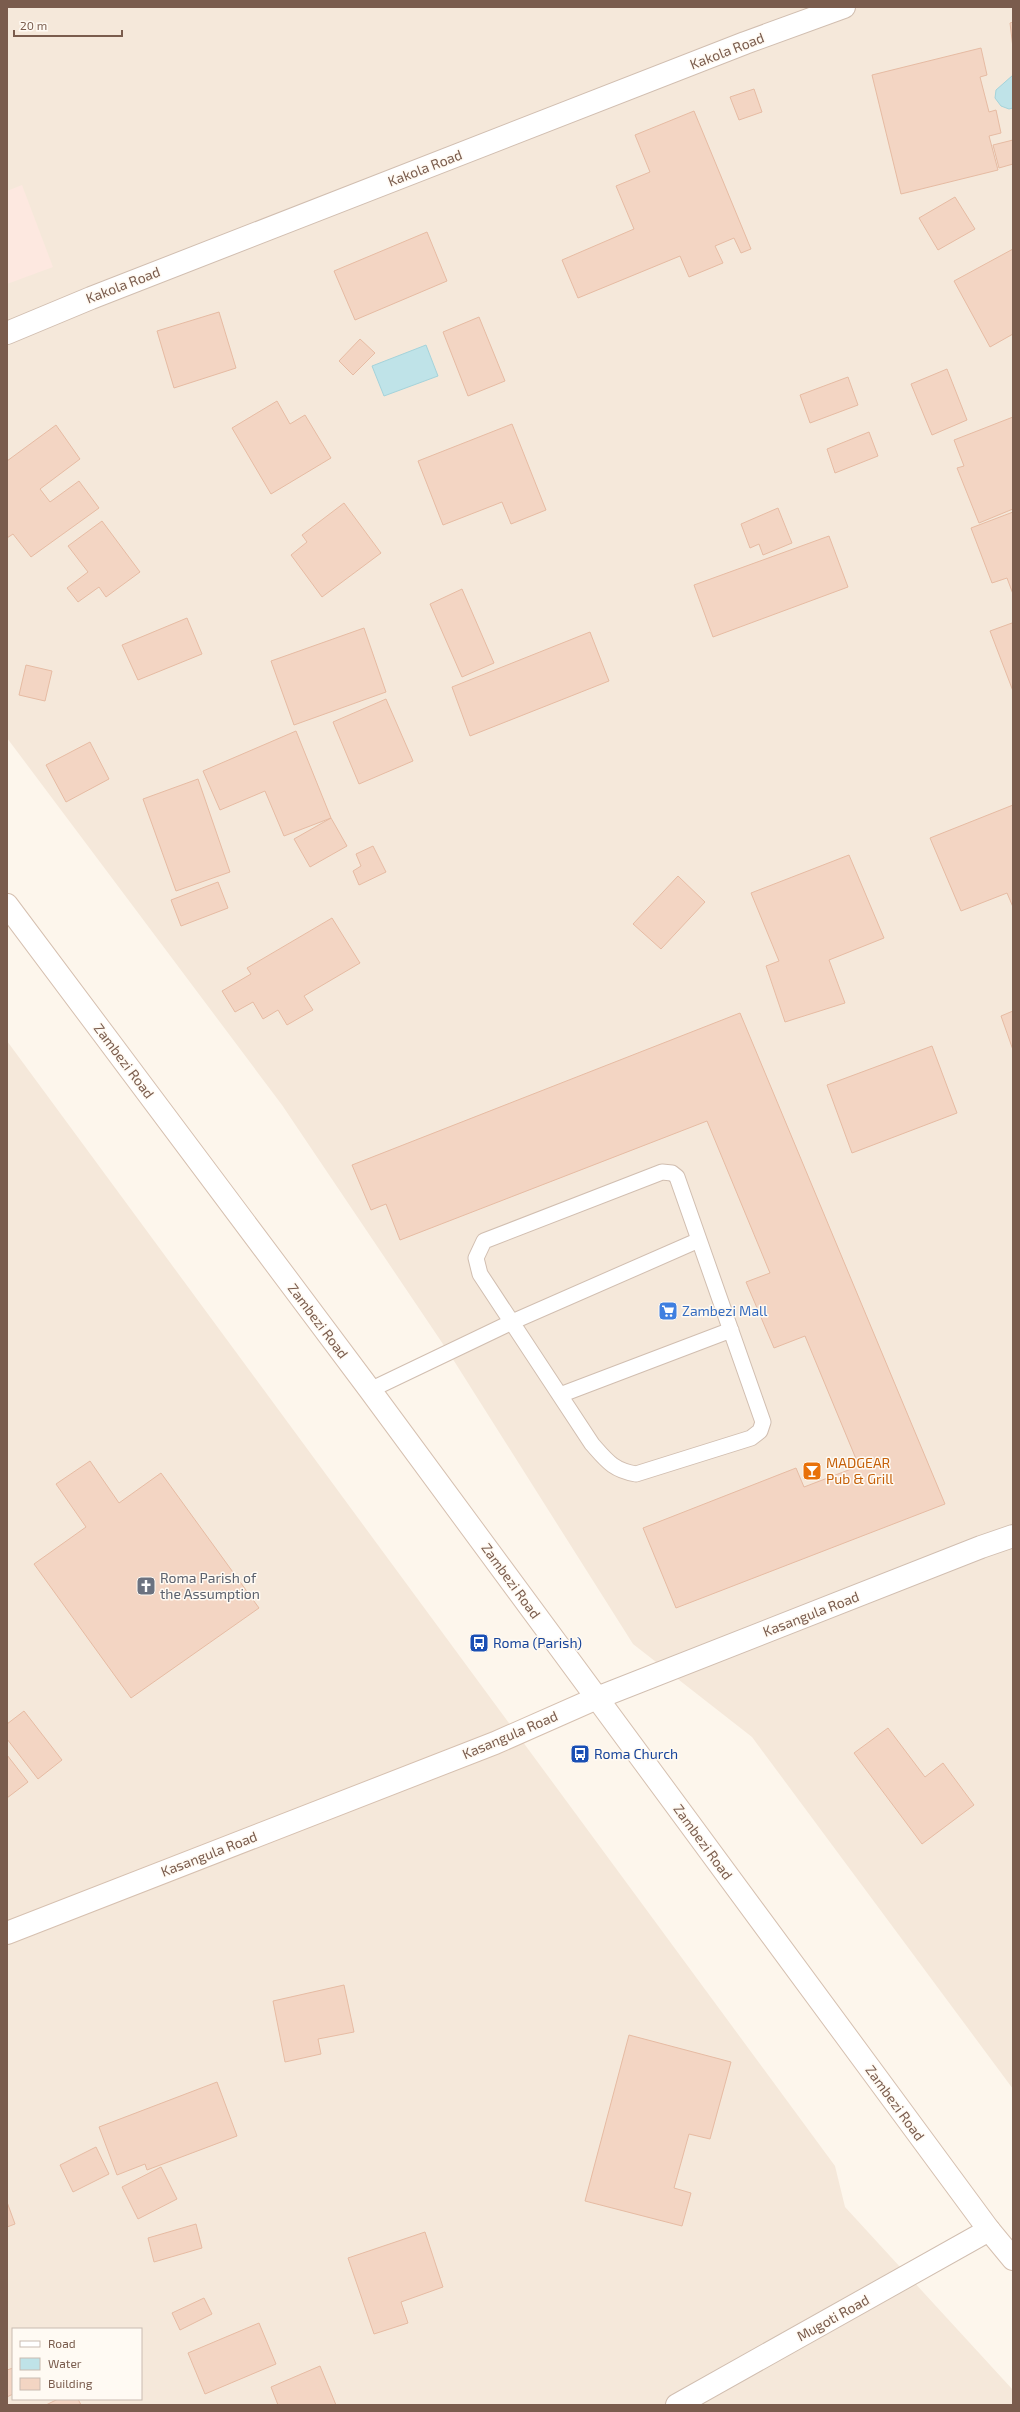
<svg xmlns="http://www.w3.org/2000/svg" width="1020" height="2412" font-family="'Exo 2',sans-serif">
<rect width="100%" height="100%" fill="#fdf6ec"/>
<!-- residential -->
<path fill="#f5e8da" fill-rule="evenodd" d="M7 7H1013V2089L752 1737 633 1644 449 1353 282 1105 7 738Z
M7 1041 835 2166 845 2207 1013 2390V2405H7ZM13 2329H141V2399H13Z"/>
<!-- commercial -->
<path fill="#fde8e0" d="M22 185 53 267 7 284V191Z"/>
<!-- water -->
<path fill="#bfe3e8" stroke="#a5d3da" d="M1013 75V108L1009 109 1001 106 995 98 996 90Z
M426 345 438 376 384 396 372 366Z"/>
<!-- building -->
<path fill="#f3d5c3" stroke="#e6bba3" d="M1013 22V48L1010 23Z
M981 48 987 75 980 77 989 112 996 110 1001 133 989 136 998 170 901 194 872 75Z
M754 89 762 112 739 120 730 97Z
M694 111 751 249 741 253 734 238 715 246 723 263 689 277 680 256 578 298 562 260 634 229 616 186 650 172 635 135Z
M1013 140V164L999 168 993 145Z
M955 197 975 229 938 250 919 218Z
M427 232 447 281 355 320 334 271Z
M1013 249V334L990 347 954 281Z
M219 312 236 368 174 388 157 331Z
M479 317 505 381 468 396 443 332Z
M360 339 375 353 353 375 339 361Z
M947 369 967 420 932 435 911 384Z
M848 377 858 405 810 423 800 395Z
M277 401 290 424 305 415 331 458 271 494 232 428Z
M1013 417V509L979 523 957 468 964 466 954 440Z
M512 424 546 510 511 524 502 502 443 525 418 461Z
M56 425 80 459 40 489 50 502 79 481 99 508 31 557 13 534 7 538V461Z
M869 432 878 456 835 473 827 449Z
M344 503 381 553 322 597 291 555 307 542 302 535Z
M778 508 792 543 763 555 759 544 750 548 741 524Z
M1013 512V594L1007 578 992 583 971 528Z
M102 521 140 572 106 597 99 587 78 602 67 588 88 572 68 546Z
M829 536 848 587 713 637 694 585Z
M462 589 494 663 462 677 430 604Z
M187 618 202 654 138 680 122 645Z
M1012 623H1013V691L990 631Z
M364 628 386 692 294 725 271 661Z
M590 632 609 681 470 736 452 687Z
M26 665 52 671 45 701 19 695Z
M386 699 413 761 359 784 333 722Z
M296 731 331 818 284 836 265 791 220 810 203 771Z
M90 742 109 779 66 802 46 765Z
M198 779 230 872 176 891 143 799Z
M1013 805V907L1007 893 961 911 930 838Z
M331 818 347 846 310 867 294 839Z
M373 846 386 872 359 885 353 871 361 866 356 854Z
M849 855 884 938 829 960 845 1003 785 1022 766 966 779 961 751 893Z
M678 876 705 902 661 949 633 924Z
M218 882 228 908 181 926 171 900Z
M332 918 360 963 304 996 313 1010 287 1025 278 1010 263 1019 253 1002 235 1012 222 991 251 974 247 968Z
M1013 1011V1050L1001 1016Z
M740 1013 945 1504 676 1608 643 1528 796 1468 804 1487 859 1466 805 1336 774 1348 746 1282 770 1273 707 1121 400 1240 386 1204 371 1210 352 1165Z
M932 1046 957 1113 852 1153 827 1085Z
M90 1461 119 1503 161 1473 259 1608 131 1698 34 1564 86 1527 56 1484Z
M24 1711 62 1760 38 1779 7 1739V1724Z
M888 1728 925 1777 943 1763 974 1805 922 1844 854 1753Z
M7 1755 28 1782 7 1798Z
M344 1985 354 2032 318 2039 321 2054 285 2062 273 2001Z
M629 2035 731 2062 710 2139 689 2134 674 2188 691 2193 682 2226 585 2201Z
M217 2082 237 2136 147 2170 145 2164 117 2175 99 2127Z
M96 2147 109 2174 73 2192 60 2165Z
M161 2167 177 2199 138 2219 122 2187Z
M7 2202 15 2224 7 2227Z
M196 2224 202 2248 154 2262 148 2238Z
M425 2232 443 2287 401 2302 408 2323 374 2334 348 2258Z
M204 2298 212 2314 180 2330 172 2313Z
M259 2323 276 2364 205 2394 188 2353Z
M320 2366 336 2405H278L271 2387Z
M13 2368V2394L7 2397V2370Z
M58 2399H78L81 2405H46Z"/>
<g fill="none" stroke-linecap="round" stroke-linejoin="round">
<!-- service casing -->
<g stroke="#d1beb0" stroke-width="17">
<path id="service" d="M662 1172 672 1173 677 1177 763 1422 760 1431 751 1438 636 1474C613 1470 607 1461 592 1444L480 1274 476 1258 484 1241Z
M370 1390 512 1322 699 1240
M560 1395 731 1330"/>
</g>
<!-- minor casing -->
<g stroke="#d1beb0" stroke-width="24">
<path id="minor" d="M7 333 91 298 745 43 844 7
M597 1698 981 1547 1013 1536
M677 2405 989 2230"/>
</g>
<!-- secondary casing -->
<g stroke="#d6c0b0" stroke-width="24">
<path id="secondary" d="M7 905 370 1390 989 2230 1013 2259
M7 1933 495 1743 597 1698"/>
</g>
<!-- service -->
<use href="#service" stroke="#fff" stroke-width="15"/>
<!-- minor -->
<use href="#minor" stroke="#fff" stroke-width="22"/>
<!-- secondary -->
<use href="#secondary" stroke="#fff" stroke-width="22"/>
</g>
<!-- icons -->
<defs>
<g id="supermarket-square" transform="scale(1)"><rect x="-9" y="-9" width="18" height="18" rx="4" fill="#3f7fe0" stroke="#fffaf3"/><path d="M-6-5.5h2.5l.6 2H6L4.5 2H-2.5L-4.4-4H-6ZM-1.5 3.2a1.3 1.3 0 1 0 .1 0ZM3 3.2a1.3 1.3 0 1 0 .1 0Z" fill="#fff"/></g>
<g id="bar-square" transform="scale(1)"><rect x="-9" y="-9" width="18" height="18" rx="4" fill="#e8710a" stroke="#fffaf3"/><path d="M-6-5H6L.8 .8V4.5H3.5V6h-7V4.5H-.8V.8Z" fill="#fff"/></g>
<g id="church-square" transform="scale(1)"><rect x="-9" y="-9" width="18" height="18" rx="4" fill="#6b7280" stroke="#fffaf3"/><path d="M-1.2-6h2.4v3.5h3.3v2.4h-3.3V6h-2.4V-.1h-3.3v-2.4h3.3Z" fill="#fff"/></g>
<g id="bus-square" transform="scale(1)"><rect x="-9" y="-9" width="18" height="18" rx="4" fill="#1a4fb4" stroke="#fffaf3"/><path d="M-5-6H5V4H4V6H2V4H-2V6H-4V4H-5ZM-3.5-4V0h7V-4ZM-3.5 1.2v1.5H-2V1.2ZM2 1.2v1.5H3.5V1.2Z" fill="#fff"/></g>
</defs>
<g fill-rule="evenodd">
<use href="#supermarket-square" x="668" y="1311"/>
<use href="#bar-square" x="812" y="1471"/>
<use href="#church-square" x="146" y="1586"/>
<use href="#bus-square" x="479" y="1643"/>
<use href="#bus-square" x="580" y="1754"/>
</g>
<g text-anchor="middle" stroke-width="3" stroke-linejoin="round" paint-order="stroke">
<!-- street labels -->
<g font-size="14" fill="#7a5c4d" stroke="#fffaf3">
<text transform="translate(727 51) rotate(-21)" y="5">Kakola Road</text>
<text transform="translate(425 168) rotate(-21)" y="5">Kakola Road</text>
<text transform="translate(123 285) rotate(-21)" y="5">Kakola Road</text>
<text transform="translate(124 1061) rotate(53)" y="5">Zambezi Road</text>
<text transform="translate(318 1321) rotate(53)" y="5">Zambezi Road</text>
<text transform="translate(511 1581) rotate(54)" y="5">Zambezi Road</text>
<text transform="translate(811 1614) rotate(-21)" y="5">Kasangula Road</text>
<text transform="translate(510 1735) rotate(-23)" y="5">Kasangula Road</text>
<text transform="translate(703 1842) rotate(54)" y="5">Zambezi Road</text>
<text transform="translate(209 1854) rotate(-21)" y="5">Kasangula Road</text>
<text transform="translate(895 2103) rotate(54)" y="5">Zambezi Road</text>
<text transform="translate(833 2318) rotate(-29)" y="5">Mugoti Road</text>
</g>
<!-- shop labels -->
<g font-size="14" fill="#366cbe" stroke="#fffaf3" text-anchor="start">
<text x="682" y="1316">Zambezi Mall</text>
</g>
<!-- food labels -->
<g font-size="14" fill="#c56008" stroke="#fffaf3" text-anchor="start">
<text x="826" y="1468">MADGEAR<tspan x="826" dy="16">Pub &amp; Grill</tspan></text>
</g>
<!-- worship labels -->
<g font-size="14" fill="#5b616d" stroke="#fffaf3" text-anchor="start">
<text x="160" y="1583">Roma Parish of<tspan x="160" dy="16">the Assumption</tspan></text>
</g>
<!-- transit labels -->
<g font-size="14" fill="#164399" stroke="#fffaf3" text-anchor="start">
<text x="493" y="1648">Roma (Parish)</text>
<text x="594" y="1759">Roma Church</text>
</g>
</g>
<!-- border -->
<rect width="1020" height="2412" fill="none" stroke="#7a5c4d" stroke-width="16"/>
<!-- legend -->
<rect x="12" y="2328" width="130" height="72" fill="#fffaf3" stroke="#cabbb1"/>
<rect x="20" y="2341" width="20" height="6" fill="#ffffff" stroke="#cabbb1"/>
<text x="48" y="2348" font-size="12" fill="#7a5c4d">Road</text>
<rect x="20" y="2358" width="20" height="12" fill="#bfe3e8" stroke="#cabbb1"/>
<text x="48" y="2368" font-size="12" fill="#7a5c4d">Water</text>
<rect x="20" y="2378" width="20" height="12" fill="#f3d5c3" stroke="#cabbb1"/>
<text x="48" y="2388" font-size="12" fill="#7a5c4d">Building</text>
<!-- scale -->
<path d="M14 30v6h108v-6" fill="none" stroke="#7a5c4d" stroke-width="2"/>
<text x="20" y="30" font-size="12" fill="#7a5c4d" stroke="#fffaf3" stroke-width="3" paint-order="stroke">20 m</text>
</svg>
